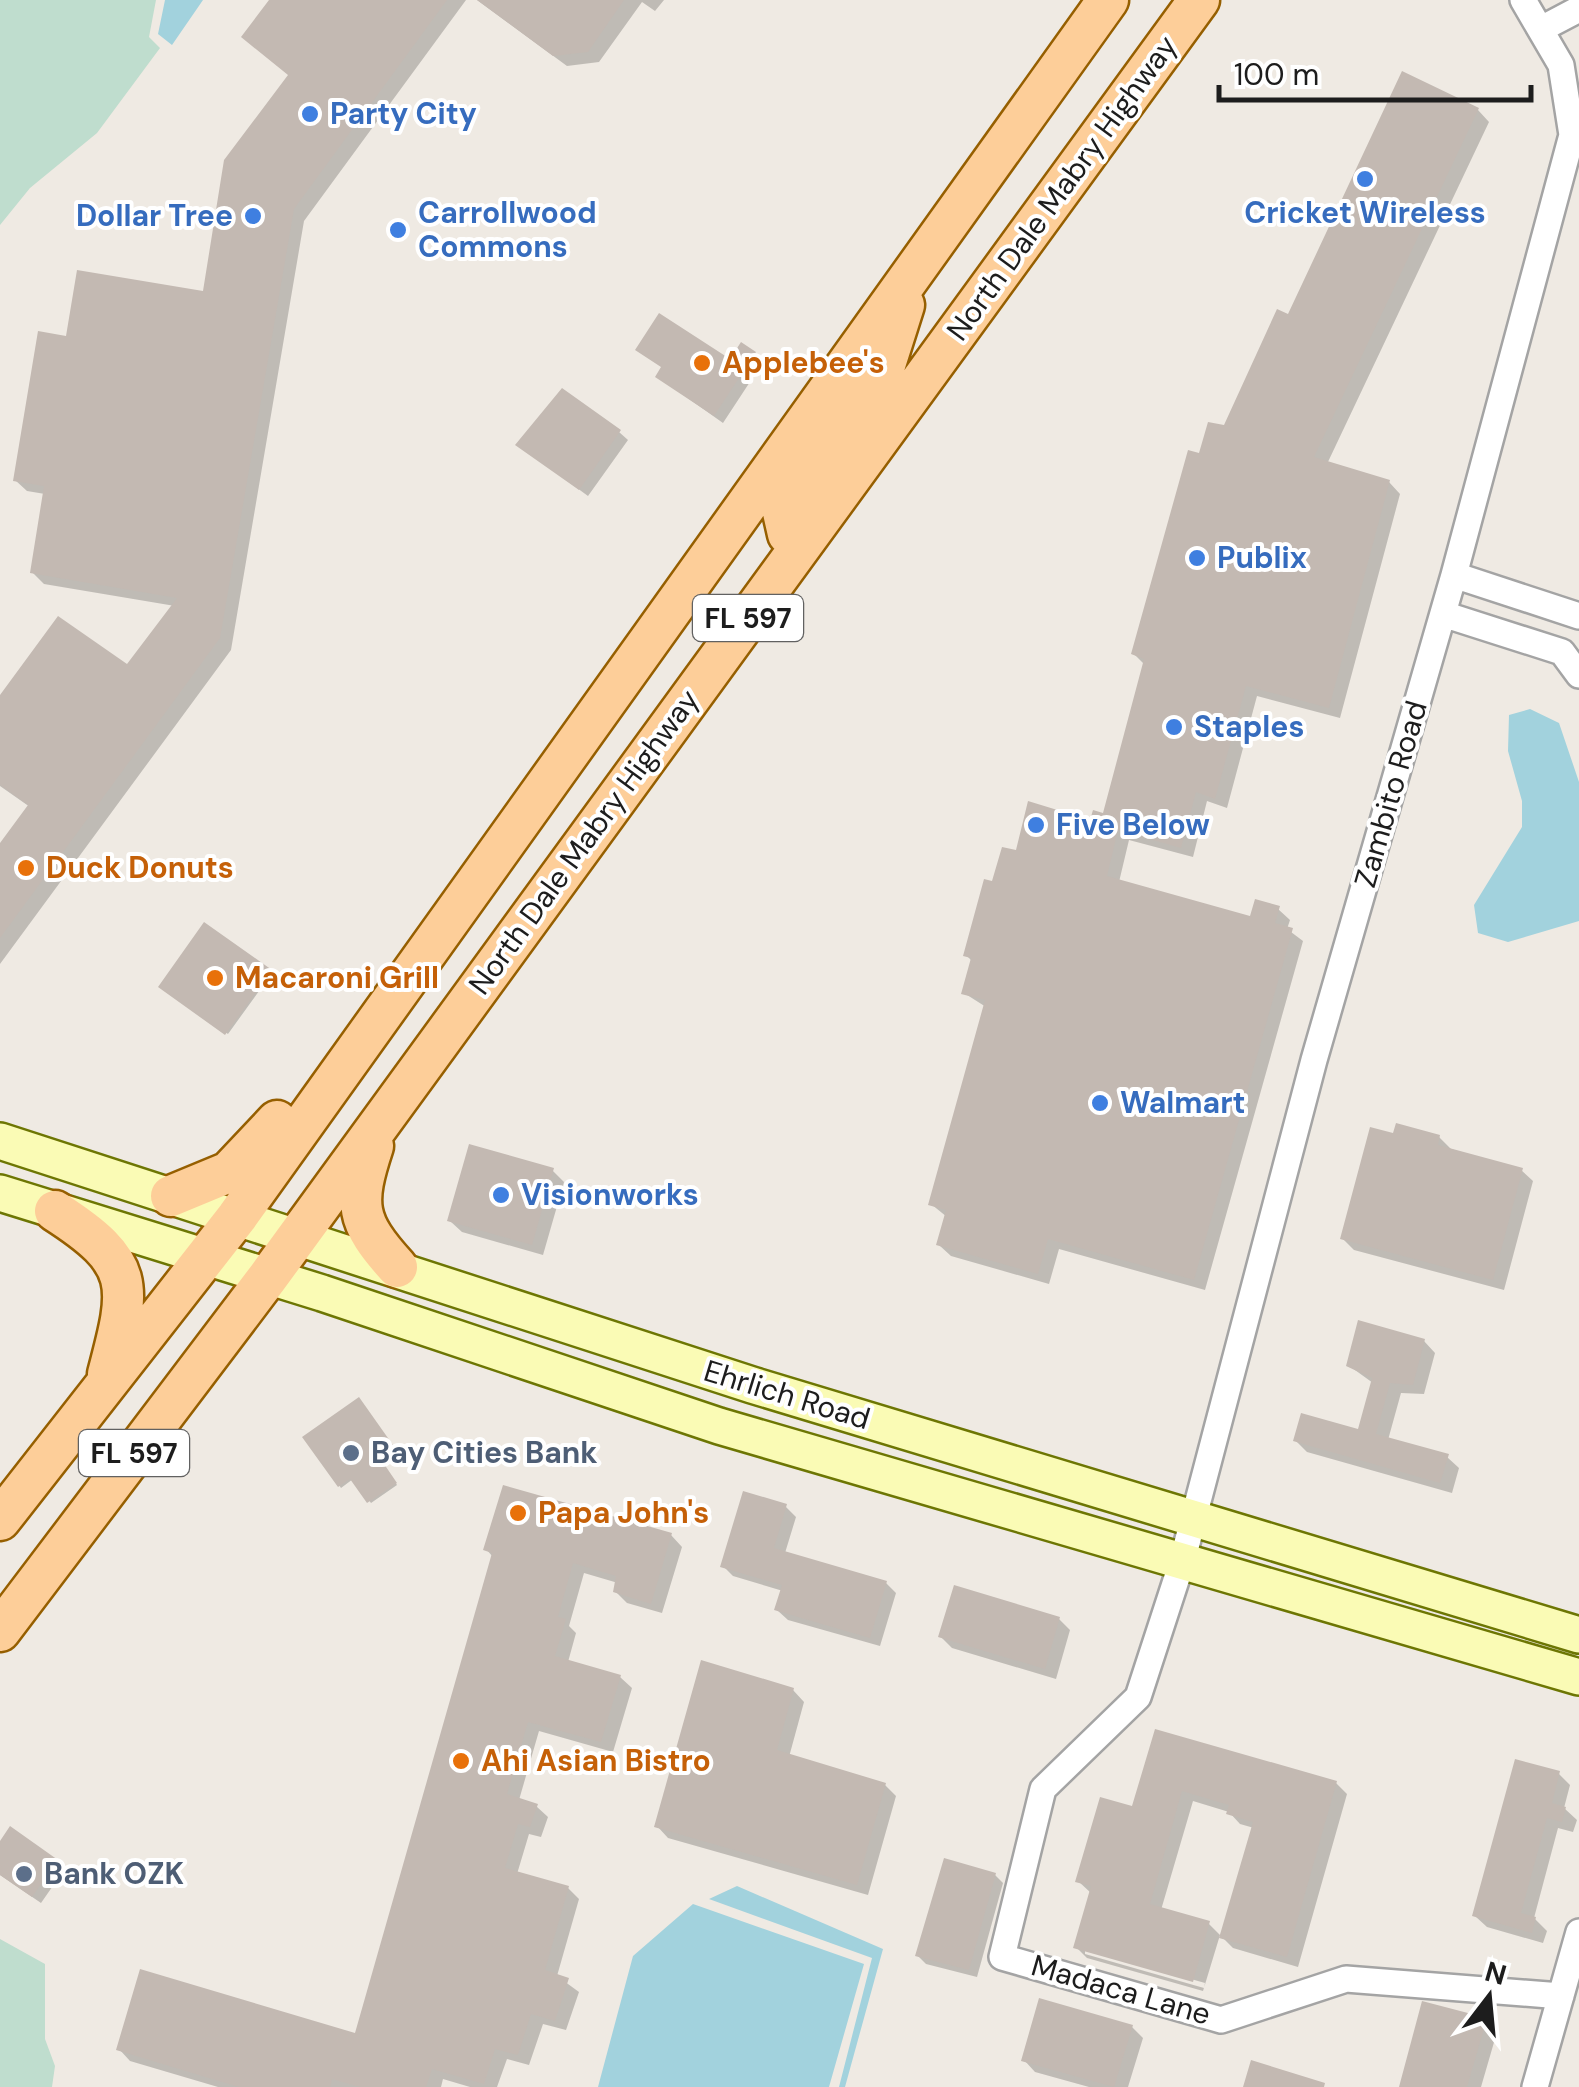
<svg xmlns="http://www.w3.org/2000/svg" width="1579" height="2087" font-family="'DM Sans',sans-serif">
<rect width="100%" height="100%" fill="#efeae3"/>
<!-- wetland -->
<path fill="#bfddce" d="M0 0H156L149 37 160 48 97 133 30 188 0 225Z
M0 1939 45 1964V2039L55 2066 52 2087H0Z"/>
<!-- water -->
<path fill="#a2d2dd" d="M165 0H203L172 45 158 34Z
M1530 709 1559 723 1579 782V921L1508 942 1478 933 1474 905 1522 827V801L1508 751 1509 715Z
M737 1886 883 1949 845 2087H839L872 1958 709 1899Z
M693 1904 864 1964 829 2087H598L633 1956Z"/>
<!-- shadow -->
<path fill="#0003" fill-rule="evenodd" d="M272 0H466L304 221 231 650 0 964V847L30 807 0 786V700L128 668 175 606 44 584 32 572 45 494 27 491 15 480 68 339 205 294 290 76Z
M477 0H664L655 11 642 2 599 62 567 66Z
M1403 74 1478 110 1489 122 1327 464 1389 482 1400 494 1340 718 1257 696 1227 808 1207 801 1193 857 1129 840 1119 882 1252 919 1278 909 1290 920 1287 929 1303 941 1205 1290 1059 1249 1049 1284 951 1256 939 1245 947 1217 931 1204 986 1007 964 993 973 962 966 955 994 884 1018 853 1104 816 1145 665 1134 654 1201 456 1225 428 1289 318Z
M742 346 763 362 723 423 658 377 731 363Z
M619 432 628 440 588 496 518 445Z
M205 926 272 973 228 1034 161 987Z
M1395 1136 1439 1137 1451 1149 1521 1170 1533 1181 1504 1290 1354 1250 1343 1239Z
M552 1170 564 1182 543 1255 462 1232 450 1221Z
M1424 1341 1435 1353 1424 1394 1401 1393 1388 1440 1447 1457 1459 1468 1452 1493 1307 1452 1296 1441 1359 1432 1373 1383 1348 1365Z
M359 1400 395 1451 380 1461 397 1485 371 1503 353 1479 341 1488 306 1437Z
M786 1507 796 1517 785 1553 886 1583 896 1593 880 1646 788 1620 777 1610 783 1591 733 1576 723 1566Z
M671 1535 682 1547 662 1613 627 1603 616 1592 618 1583 584 1573 569 1626 576 1633 568 1662 620 1677 632 1688 613 1752 539 1731 519 1800 536 1806 548 1817 541 1837 529 1834 517 1874 568 1888 579 1899 557 1976 579 1992 566 2030 543 2024 529 2065 507 2059 497 2087H470L443 2079 441 2087H218L130 2061 119 2049 356 2037 493 1557 486 1549Z
M1059 1619 1070 1630 1056 1679 952 1648 941 1637Z
M793 1690 804 1702 789 1757 885 1785 896 1796 868 1895 668 1838 657 1826Z
M1157 1732 1336 1783 1347 1794 1298 1967 1233 1948 1220 1935 1203 1991 1087 1958 1076 1947 1091 1893 1078 1881 1134 1809ZM1193 1801 1229 1812 1240 1824 1254 1828 1222 1937 1209 1924 1161 1910ZM1085 1949 1205 1983 1204 1988 1085 1954Z
M1559 1774 1570 1785 1564 1808 1577 1820 1573 1832 1558 1828 1534 1918 1547 1931 1543 1943 1487 1927 1475 1916Z
M0 1845 56 1862 64 1870 41 1903 0 1875Z
M995 1875 1003 1883 977 1977 926 1964 918 1956Z
M1486 2021 1497 2032 1481 2087H1402Z
M1132 2027 1143 2038 1128 2087H1089L1035 2072 1024 2060Z"/>
<!-- building -->
<path fill="#c3b9b2" d="M269 0H447L294 209 220 638 0 938V843L28 805 0 785V695L58 616 127 664 177 598 30 573 44 486 13 481 38 331 66 336 77 270 203 291 224 160 288 75 241 37Z
M477 0H624L588 52 553 56Z
M1402 71 1479 108 1314 457 1390 480 1329 708 1246 686 1215 799 1196 792 1181 848 1118 830 1107 876 1250 916 1255 899 1280 906 1275 923 1293 928 1194 1280 1048 1239 1038 1274 936 1245 946 1210 928 1205 985 1000 961 994 971 958 963 956 984 879 992 881 1002 847 1016 850 1028 801 1090 820 1093 810 1103 813 1144 659 1131 654 1188 450 1199 453 1208 422 1224 425 1277 309 1288 314Z
M659 313 730 359 741 342 756 352 714 416 655 377 661 367 635 350Z
M562 388 621 430 579 490 515 445Z
M204 922 272 970 225 1035 158 987Z
M1396 1123 1440 1135 1438 1145 1523 1168 1493 1280 1340 1239 1370 1127 1393 1133Z
M469 1144 554 1168 532 1245 447 1221Z
M1358 1320 1425 1339 1413 1385 1390 1383 1376 1434 1449 1454 1440 1483 1293 1441 1301 1413 1358 1429 1372 1378 1346 1366Z
M359 1397 395 1448 380 1458 397 1483 367 1503 350 1479 338 1487 302 1437Z
M503 1485 672 1533 651 1604 613 1592 616 1576 573 1563 558 1617 566 1619 555 1656 621 1675 601 1742 528 1722 507 1794 538 1804 530 1827 518 1824 505 1868 569 1886 545 1970 569 1978 555 2021 531 2014 518 2055 495 2049 484 2084 432 2069 426 2087H360L332 2079 330 2087H239L116 2050 140 1969 355 2033 492 1553 483 1550Z
M743 1491 787 1504 774 1548 887 1581 870 1638 774 1610 782 1585 720 1567Z
M954 1585 1060 1617 1045 1669 938 1637Z
M701 1660 794 1688 777 1750 886 1783 857 1885 654 1827Z
M1155 1729 1337 1781 1287 1957 1219 1938 1253 1822 1226 1814 1229 1805 1182 1791 1150 1904 1210 1921 1193 1982 1073 1948 1091 1886 1075 1882 1100 1797 1132 1806Z
M1515 1759 1560 1771 1552 1803 1566 1807 1562 1822 1547 1818 1521 1913 1536 1917 1532 1933 1472 1916Z
M10 1826 58 1860 32 1897 0 1875V1841Z
M944 1858 996 1873 969 1970 915 1956Z
M1039 1998 1133 2025 1114 2087 1021 2061Z
M1422 2001 1487 2018 1467 2087H1399Z
M1251 2060 1325 2083 1324 2087H1243Z"/>
<g fill="none" stroke-linecap="round" stroke-linejoin="round">
<!-- minor casing -->
<g stroke="#a4a4a4" stroke-width="30">
<path id="minor" d="M1523 0 1561 65 1572 135 1454 575 1314 1060 1182 1562 1138 1697 1043 1789 1002 1957 1221 2020 1346 1979 1561 1996
M1543 28 1579 9
M1454 575 1579 616
M1443 614 1562 652 1579 675
M1535 2087 1579 1932"/>
</g>
<!-- secondary casing -->
<g stroke="#6d7603" stroke-width="40">
<path id="secondary" d="M0 1141 752 1385 1579 1635
M0 1193 322 1293 719 1426 1579 1677"/>
</g>
<!-- primary casing -->
<g stroke="#965f00" stroke-width="45">
<path id="primary" d="M802 544 788 534 783 512 885 365 904 305
M373 1146C354 1204 355 1221 397 1267
M171 1196 229 1172 277 1121
M55 1211C136 1263 132 1284 108 1374
M0 1520 237 1217 1108 0
M0 1631 268 1277 1199 0"/>
</g>
<!-- minor -->
<use href="#minor" stroke="#fff" stroke-width="25"/>
<!-- secondary -->
<use href="#secondary" stroke="#fafbb5" stroke-width="35"/>
<!-- primary -->
<use href="#primary" stroke="#fdce99" stroke-width="40"/>
</g>
<!-- markers -->
<g fill="#3f7fe0" stroke="#fff" stroke-width="4">
<circle cx="310" cy="114" r="10"/>
<circle cx="1365" cy="179" r="10"/>
<circle cx="253" cy="216" r="10"/>
<circle cx="398" cy="230" r="10"/>
<circle cx="1197" cy="558" r="10"/>
<circle cx="1174" cy="727" r="10"/>
<circle cx="1036" cy="825" r="10"/>
<circle cx="1100" cy="1103" r="10"/>
<circle cx="501" cy="1195" r="10"/>
</g>
<g fill="#e8710a" stroke="#fff" stroke-width="4">
<circle cx="702" cy="363" r="10"/>
<circle cx="26" cy="868" r="10"/>
<circle cx="215" cy="978" r="10"/>
<circle cx="518" cy="1513" r="10"/>
<circle cx="461" cy="1761" r="10"/>
</g>
<g fill="#5c6f8a" stroke="#fff" stroke-width="4">
<circle cx="351" cy="1453" r="10"/>
<circle cx="24" cy="1874" r="10"/>
</g>
<g text-anchor="middle" stroke-width="8" stroke-linejoin="round" paint-order="stroke">
<!-- shield labels -->
<g fill="#fff" stroke="#616161" stroke-width="2.5">
<rect x="693" y="595" width="110" height="46" rx="8"/>
<rect x="79" y="1430" width="110" height="46" rx="8"/>
</g>
<g font-size="28" font-weight="bold" fill="#1d1d1d">
<text x="748" y="628">FL 597</text>
<text x="134" y="1463">FL 597</text>
</g>
<!-- shop labels -->
<g font-size="30" font-weight="bold" fill="#366cbe" stroke="#fff" text-anchor="start">
<text x="330" y="124">Party City</text>
<text x="418" y="223">Carrollwood<tspan x="418" dy="34">Commons</tspan></text>
<text x="1365" y="223" text-anchor="middle">Cricket Wireless</text>
<text x="233" y="226" text-anchor="end">Dollar Tree</text>
<text x="1217" y="568">Publix</text>
<text x="1194" y="737">Staples</text>
<text x="1056" y="835">Five Below</text>
<text x="1120" y="1113">Walmart</text>
<text x="521" y="1205">Visionworks</text>
</g>
<!-- street labels -->
<g font-size="30" fill="#1d1d1d" stroke="#fff">
<text transform="translate(1062 188) rotate(-54)" y="10">North Dale Mabry Highway</text>
<text transform="translate(1391 794) rotate(-74)" y="10">Zambito Road</text>
<text transform="translate(584 842) rotate(-54)" y="10">North Dale Mabry Highway</text>
<text transform="translate(787 1395) rotate(17)" y="10">Ehrlich Road</text>
<text transform="translate(1121 1990) rotate(16)" y="10">Madaca Lane</text>
</g>
<!-- food labels -->
<g font-size="30" font-weight="bold" fill="#c56008" stroke="#fff" text-anchor="start">
<text x="722" y="373">Applebee's</text>
<text x="46" y="878">Duck Donuts</text>
<text x="235" y="988">Macaroni Grill</text>
<text x="538" y="1523">Papa John's</text>
<text x="481" y="1771">Ahi Asian Bistro</text>
</g>
<!-- service labels -->
<g font-size="30" font-weight="bold" fill="#4e5e75" stroke="#fff" text-anchor="start">
<text x="371" y="1463">Bay Cities Bank</text>
<text x="44" y="1884">Bank OZK</text>
</g>
</g>
<!-- north arrow -->
<g transform="translate(1489 1997) rotate(16)" stroke="#ffffff" stroke-width="8" paint-order="stroke">
<path d="M0-8L18 38L0 25L-18 38Z" fill="#1d1d1d"/>
<text y="-15" font-size="28" font-weight="bold" text-anchor="middle" fill="#1d1d1d">N</text>
</g>
<!-- scale -->
<path d="M1219 85v15h312v-15" fill="none" stroke="#1d1d1d" stroke-width="5"/>
<text x="1234" y="85" font-size="30" fill="#1d1d1d" stroke="#ffffff" stroke-width="8" paint-order="stroke">100 m</text>
</svg>
